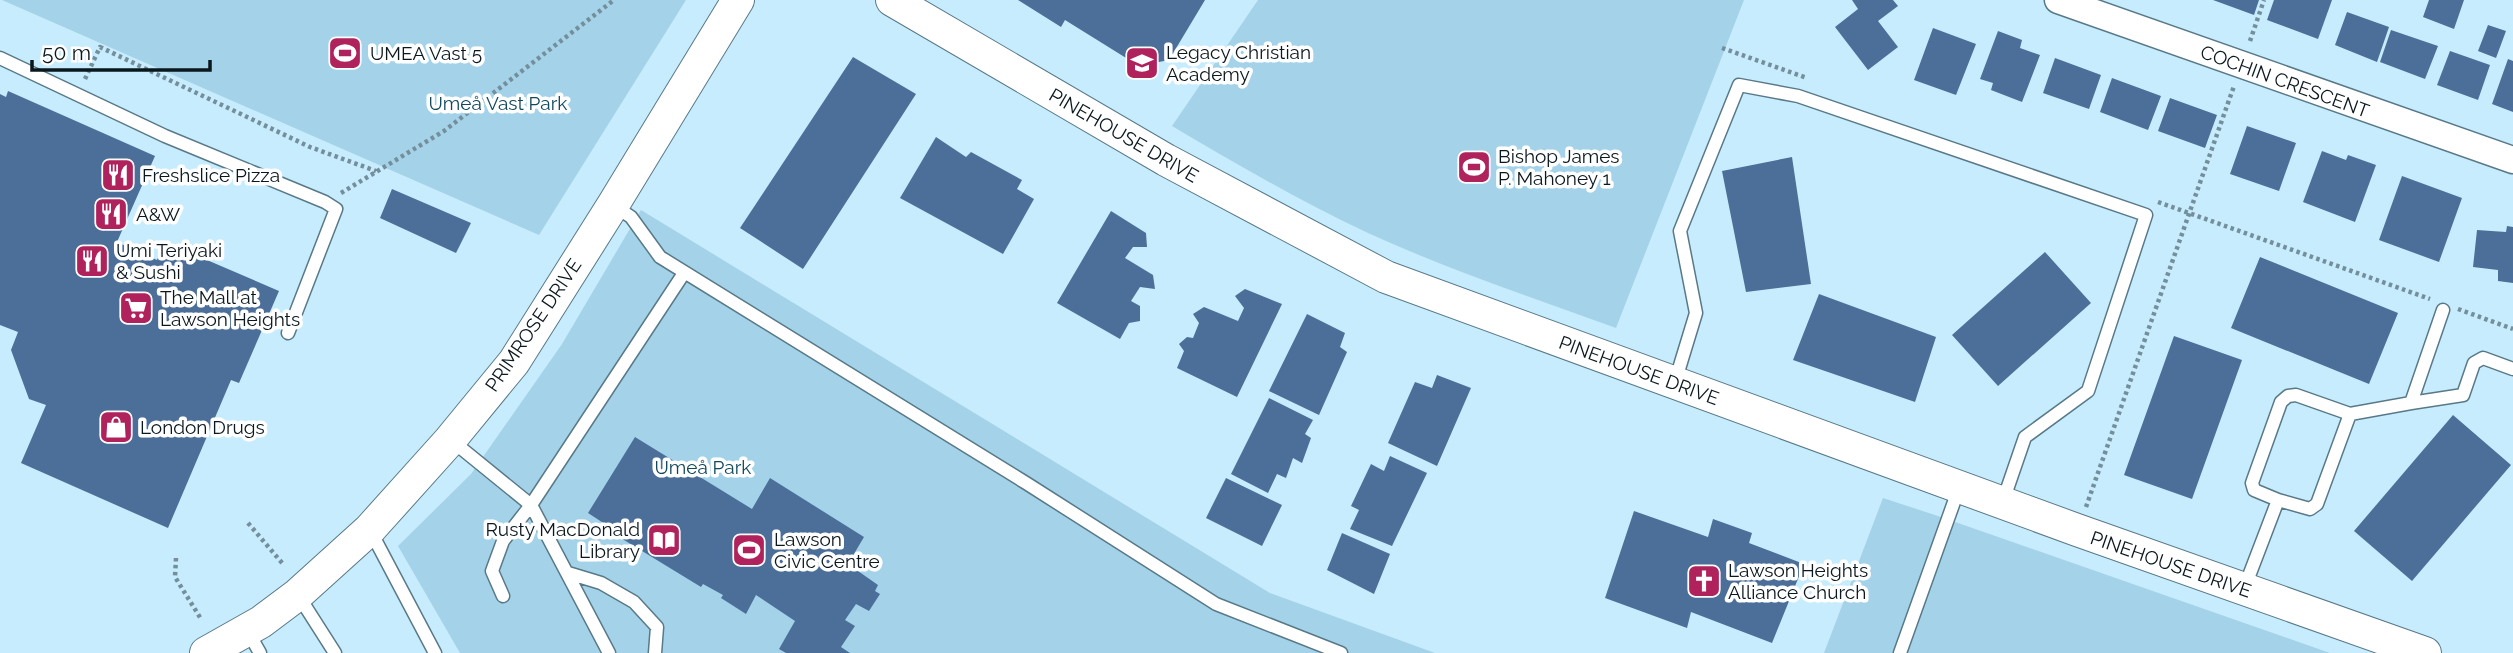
<svg xmlns="http://www.w3.org/2000/svg" width="2513" height="653" font-family="Raleway,sans-serif">
<rect width="100%" height="100%" fill="#c7ecfd"/>
<!-- green -->
<path fill="#a4d3e9" d="M2 0H686L539 235Z
M1258 0H1744L1616 328C1533 298 1449 270 1368 233 1300 201 1236 164 1172 126Z
M641 210 1270 593 1435 653H460L398 546 471 474 562 344Z
M1883 498 1938 516 2330 653H1824Z"/>
<!-- building -->
<path fill="#4c6f99" d="M1018 0H1205L1169 60 1139 66 1065 20 1061 27Z
M1852 0H1893L1898 6 1878 21 1898 47 1868 70 1835 27 1858 9Z
M2213 0H2259L2254 15Z
M2274 0H2332L2318 39 2267 20Z
M2429 0H2464L2454 29 2423 17Z
M2347 12 2389 27 2377 62 2335 45Z
M2488 25 2506 31 2496 58 2478 51Z
M1933 28 1976 44 1956 95 1914 80Z
M2391 30 2438 46 2425 79 2380 62Z
M1998 31 2022 40 2020 48 2040 55 2022 102 1991 90 1993 83 1980 79Z
M2450 51 2490 65 2478 100 2437 85Z
M853 57 916 94 803 269 740 228Z
M2055 58 2101 75 2089 109 2043 93Z
M2508 59 2513 61V112L2492 104Z
M2112 78 2161 96 2148 130 2100 112Z
M8 91 155 156 117 242 157 260 165 242 279 291 239 383 231 380 168 528 21 463 46 405 29 399 11 350 18 332 0 325V94L6 97Z
M2170 98 2217 115 2205 148 2158 131Z
M2247 126 2296 143 2279 191 2230 174Z
M936 137 966 157 971 152 1022 180 1017 189 1034 199 1003 254 900 198Z
M2322 151 2346 160 2348 155 2376 165 2355 222 2303 202Z
M1792 157 1811 284 1746 292 1722 171Z
M2402 176 2462 198 2439 262 2379 240Z
M392 189 471 223 456 253 380 218Z
M1111 211 1146 233 1147 247H1133L1125 258 1153 275 1155 289 1140 287 1131 301 1140 306V321L1129 323 1120 339 1057 303Z
M2507 226 2513 227V283L2498 281V270L2473 267 2477 230 2506 232Z
M2045 252 2091 303 1998 386 1952 335Z
M2260 257 2398 313 2369 384 2231 328Z
M1245 289 1282 304 1237 397 1177 368 1184 351 1179 344 1187 337 1193 338 1199 323 1193 314 1204 307 1238 321 1244 308 1235 296Z
M1819 294 1936 337 1915 402 1793 360Z
M1307 314 1345 333 1340 347 1347 352 1319 415 1269 391Z
M2174 336 2242 360 2192 499 2124 475Z
M1437 375 1471 388 1437 466 1388 443 1415 382 1432 388Z
M1269 398 1313 420 1305 434 1311 438 1302 463 1293 458 1286 478 1277 474 1268 493 1231 474Z
M2453 415 2511 465 2412 581 2354 531Z
M635 437 752 509 770 478 864 537 848 564 878 585 875 591 880 594 869 611 856 604 845 620 855 626 841 647 850 653H786L779 649 795 621 756 595 746 614 721 598 723 595 703 584 701 587 606 529 608 526 588 513Z
M1390 456 1427 473 1392 546 1350 529 1359 510 1351 506 1371 464 1384 471Z
M1226 478 1282 505 1262 546 1206 518Z
M1634 511 1708 537 1713 519 1752 533 1749 543 1804 564 1772 643 1691 612 1687 628 1605 598Z
M1342 533 1390 554 1374 594 1327 570Z"/>
<g fill="none" stroke-linecap="round" stroke-linejoin="round">
<!-- service casing -->
<g stroke="#587988" stroke-width="15">
<path id="service" d="M0 58 165 136 325 202 336 209 288 333
M613 205 631 217 660 257 1026 483 1216 604 1341 653
M1675 382 1696 313 1680 231 1739 85 1798 96 2146 215 2088 391 2025 437 2003 501
M2411 403 2463 395 2474 363 2483 358 2513 369
M2350 414 2411 403 2443 310
M451 440 531 505 609 653
M370 530 435 653
M568 573 601 583 634 602 657 627 655 653
M2244 589 2278 500 2310 509 2317 504 2350 414 2296 395 2288 396 2281 402 2252 483 2254 490 2278 500
M298 595 335 653
M503 596 492 571 503 541 531 505 684 273
M247 630 260 653
M1900 653 1959 488"/>
</g>
<!-- minor casing -->
<g stroke="#587988" stroke-width="29">
<path id="minor" d="M2058 0 2513 160"/>
</g>
<!-- tertiary casing -->
<g stroke="#587988" stroke-width="34">
<path id="tertiary" d="M892 0 1166 160 1386 277 2077 530 2425 653
M206 653 261 622 297 595 370 529 450 440 514 362 613 205 738 0"/>
</g>
<!-- path -->
<path stroke="#748f9b" stroke-width="4.5" stroke-dasharray="3.5 3.5" stroke-linecap="butt" d="M2250 41 2264 0
M1722 48 1807 78
M85 79 100 47 310 147 376 171
M341 193 444 131 614 0
M2158 202 2430 299
M2458 309 2513 329
M2086 507 2234 86
M248 523 283 564
M176 558 175 577 201 619"/>
<!-- service -->
<use href="#service" stroke="#fff" stroke-width="12"/>
<!-- minor -->
<use href="#minor" stroke="#fff" stroke-width="26"/>
<!-- tertiary -->
<use href="#tertiary" stroke="#fff" stroke-width="32"/>
</g>
<!-- icons -->
<defs>
<g id="stadium-square" transform="scale(1.75)"><rect x="-9" y="-9" width="18" height="18" rx="4" fill="#af225c" stroke="#fff"/><path d="M0-5a6.5 5 0 1 0 0 10a6.5 5 0 1 0 0-10ZM-3.5-1.8h7v3.6h-7Z" fill="#fff"/></g>
<g id="school-square" transform="scale(1.75)"><rect x="-9" y="-9" width="18" height="18" rx="4" fill="#af225c" stroke="#fff"/><path d="M0-5L7-2L0 1L-7-2ZM-4 1L0 2.5L4 1V4Q0 6-4 4Z" fill="#fff"/></g>
<g id="restaurant-square" transform="scale(1.75)"><rect x="-9" y="-9" width="18" height="18" rx="4" fill="#af225c" stroke="#fff"/><path d="M-5-6h1v4h1v-4h1v4h1v-4h1v5L-1.5 .5V6h-2V.5L-5-1ZM5-6V6H3V1.5H1.5Q1.5-4 5-6Z" fill="#fff"/></g>
<g id="supermarket-square" transform="scale(1.75)"><rect x="-9" y="-9" width="18" height="18" rx="4" fill="#af225c" stroke="#fff"/><path d="M-6-5.5h2.5l.6 2H6L4.5 2H-2.5L-4.4-4H-6ZM-1.5 3.2a1.3 1.3 0 1 0 .1 0ZM3 3.2a1.3 1.3 0 1 0 .1 0Z" fill="#fff"/></g>
<g id="shop-square" transform="scale(1.75)"><rect x="-9" y="-9" width="18" height="18" rx="4" fill="#af225c" stroke="#fff"/><path d="M-5-2.5h2.3a2.7 3.5 0 0 1 5.4 0H5L5.5 6h-11ZM-1.5-2.5h3a1.5 2.3 0 0 0-3 0Z" fill="#fff"/></g>
<g id="library-square" transform="scale(1.75)"><rect x="-9" y="-9" width="18" height="18" rx="4" fill="#af225c" stroke="#fff"/><path d="M-6-4Q-3-5.5-.7-3.5V5Q-3 3-6 4ZM6-4Q3-5.5 .7-3.5V5Q3 3 6 4Z" fill="#fff"/></g>
<g id="church-square" transform="scale(1.75)"><rect x="-9" y="-9" width="18" height="18" rx="4" fill="#af225c" stroke="#fff"/><path d="M-1.2-6h2.4v3.5h3.3v2.4h-3.3V6h-2.4V-.1h-3.3v-2.4h3.3Z" fill="#fff"/></g>
</defs>
<g fill-rule="evenodd">
<use href="#stadium-square" x="345" y="53"/>
<use href="#school-square" x="1142" y="63"/>
<use href="#stadium-square" x="1474" y="167"/>
<use href="#restaurant-square" x="118" y="175"/>
<use href="#restaurant-square" x="111" y="214"/>
<use href="#restaurant-square" x="92" y="261"/>
<use href="#supermarket-square" x="136" y="308"/>
<use href="#shop-square" x="116" y="427"/>
<use href="#library-square" x="664" y="540"/>
<use href="#stadium-square" x="749" y="550"/>
<use href="#church-square" x="1704" y="581"/>
</g>
<g text-anchor="middle" stroke-width="7" stroke-linejoin="round" paint-order="stroke">
<!-- poi labels -->
<g font-size="19" fill="#0a171d" stroke="#fff" text-anchor="start">
<text x="1166" y="59">Legacy Christian<tspan x="1166" dy="22">Academy</tspan></text>
<text x="370" y="60">UMEA Vast 5</text>
<text x="1498" y="163">Bishop James<tspan x="1498" dy="22">P. Mahoney 1</tspan></text>
<text x="142" y="182">Freshslice Pizza</text>
<text x="136" y="221">A&amp;W</text>
<text x="116" y="257">Umi Teriyaki<tspan x="116" dy="22">&amp; Sushi</tspan></text>
<text x="160" y="304">The Mall at<tspan x="160" dy="22">Lawson Heights</tspan></text>
<text x="140" y="434">London Drugs</text>
<text x="640" y="536" text-anchor="end">Rusty MacDonald<tspan x="640" dy="22">Library</tspan></text>
<text x="774" y="546">Lawson<tspan x="774" dy="22">Civic Centre</tspan></text>
<text x="1728" y="577">Lawson Heights<tspan x="1728" dy="22">Alliance Church</tspan></text>
</g>
<!-- street labels -->
<g font-size="19" fill="#0a171d" stroke="#fff">
<text transform="translate(2285 81) rotate(20)" y="7">COCHIN CRESCENT</text>
<text transform="translate(1124 135) rotate(30)" y="7">PINEHOUSE DRIVE</text>
<text transform="translate(533 325) rotate(-56)" y="7">PRIMROSE DRIVE</text>
<text transform="translate(1639 370) rotate(20)" y="7">PINEHOUSE DRIVE</text>
<text transform="translate(2171 564) rotate(19)" y="7">PINEHOUSE DRIVE</text>
</g>
<!-- park labels -->
<g font-size="19" fill="#10485c" stroke="#fff">
<text x="498" y="110">Umeå Vast Park</text>
<text x="703" y="474">Umeå Park</text>
</g>
</g>
<!-- scale -->
<path d="M32 60v10h178v-10" fill="none" stroke="#0a171d" stroke-width="3.5"/>
<text x="42" y="60" font-size="21" fill="#0a171d" stroke="#ffffff" stroke-width="5" paint-order="stroke">50 m</text>
</svg>
